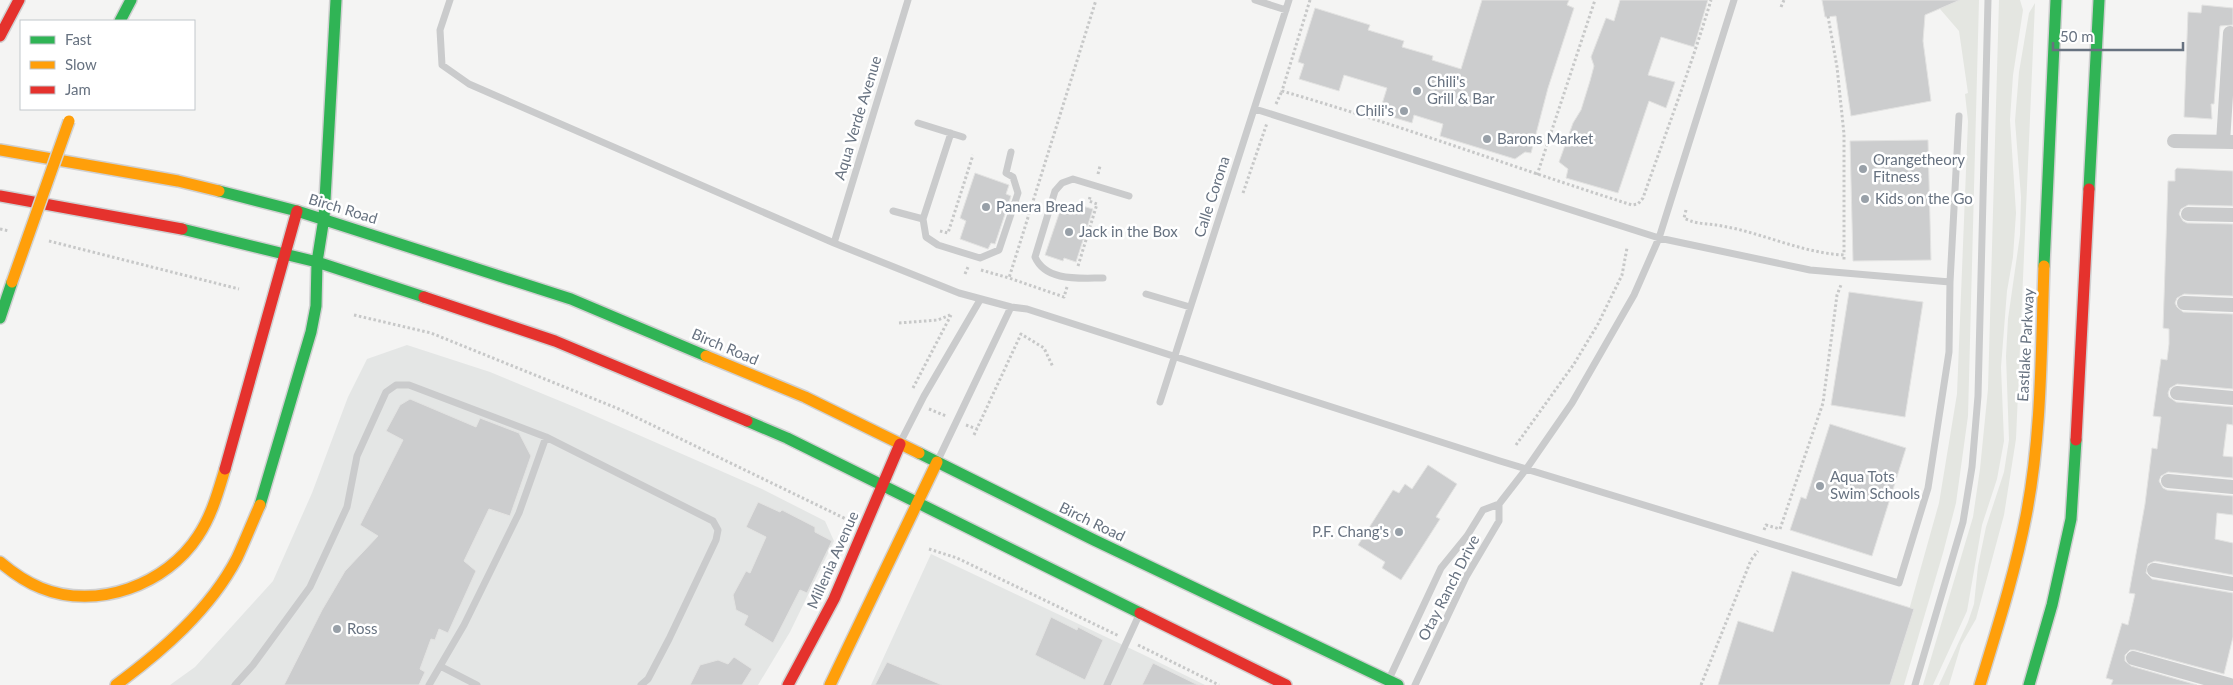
<svg xmlns="http://www.w3.org/2000/svg" width="2233" height="685" font-family="Lato,sans-serif">
<rect width="100%" height="100%" fill="#f4f4f3"/>
<!-- built -->
<path fill="#e4e6e5" d="M407 345 490 372 577 408 762 489 825 521 834 541 790 632 758 685H170L195 667 273 581 312 493 348 397 367 359Z
M931 554 1144 655 1205 685H871Z"/>
<!-- green -->
<path fill="#e4e6e1" d="M1944 0H1979L1968 416 1956 503 1943 553 1904 685H1888L1939 503 1957 394 1968 121 1965 94 1968 93 1959 31 1940 9Z
M1999 0H2020L2023 10 2013 75 2010 120 2016 213 2013 257 2007 291 2001 367 2004 441 1997 479 1982 525 1967 611 1933 685H1923L1973 517 1980 469 1988 389Z
M2035 3 2016 439 2004 515 1976 619 1961 645 1949 685H1939L1968 622 1974 604 1978 566 1986 527 2004 472 2009 440 2006 356 2008 319 2020 235 2021 197 2015 121 2019 72 2029 13Z"/>
<!-- building -->
<path fill="#cccdce" stroke="#e3e3e2" d="M1482 0H1569L1567 5 1574 8 1548 88 1531 153 1525 152 1515 159 1440 136 1443 124 1414 115 1412 123 1392 117 1395 108 1382 104 1387 88 1344 75 1339 91 1299 79 1304 64 1298 62 1315 8 1370 25 1368 30 1404 41 1402 47 1433 56 1432 60 1461 69Z
M1620 0H1708L1694 47 1661 37 1648 75 1675 82 1666 108 1649 101 1618 193 1566 178 1568 169 1559 162 1573 123 1581 110 1590 81 1594 66 1591 57 1606 18 1614 21Z
M1822 0H1960L1925 15 1923 41 1931 101 1851 116 1836 16 1825 17Z
M2202 5 2233 8V25L2220 26 2214 104H2211L2212 119 2184 117 2188 12 2201 13Z
M1928 140 1931 260 1853 261 1850 141Z
M2177 168 2233 171V206L2188 205 2181 209 2179 214 2183 221 2187 223 2233 224V296L2184 294 2177 298 2175 303 2177 307 2183 312 2233 314V389L2177 384 2170 388 2168 393 2169 397 2176 402 2233 407V425L2227 424 2223 456 2233 457V478L2168 472 2161 476 2159 481 2163 488 2167 490 2233 496V515L2217 513 2215 539 2233 543V575L2155 561 2148 564 2146 573 2152 579 2233 593V637L2224 674 2135 650H2130L2125 655V661L2131 666 2197 685H2111L2113 680 2106 678 2122 623 2128 625 2135 594 2129 593 2145 504 2152 448 2157 449 2161 417 2153 416 2161 359 2167 360 2169 344V329L2163 328 2168 181H2175V170Z
M975 173 1009 185 1006 194 1011 196 995 244 991 243 988 249 960 239 966 221 960 218Z
M1075 204 1093 209 1076 262 1064 258 1063 261 1045 255 1062 205 1074 209Z
M1849 292 1923 302 1905 417 1831 405Z
M410 399 476 427 480 418 519 433 531 456 510 516 489 509 464 561 476 571 448 633 439 629 435 640 431 639 420 669 425 672 419 685H284L322 610 345 571 378 536 360 525 403 440 386 431 400 405Z
M1830 424 1906 448 1872 556 1790 530 1801 497 1806 499Z
M1428 465 1457 484 1436 517 1440 519 1401 580 1382 568 1385 562 1358 545 1393 490 1399 493 1405 484 1412 489Z
M758 502 780 512 782 510 815 527V532L832 541 807 593 800 590 773 643 744 625 748 616 736 610 733 595 746 571 750 573 766 537 746 527Z
M1792 571 1914 609 1890 685H1718L1738 621 1773 632Z
M1051 617 1077 630 1078 627 1103 640 1085 680 1035 655Z
M734 657 752 669 742 685H690L700 665 718 660 728 664Z
M887 662 942 685H875Z
M1153 663 1198 685H1142Z"/>
<g fill="none" stroke-linecap="round" stroke-linejoin="round">
<!-- fast casing -->
<g stroke="#d0d0d1" stroke-width="14">
<path id="fast" d="M120 21 131 0
M2089 189 2099 0
M219 191 297 211 571 299 706 356
M182 229 317 262 424 297
M2044 266 2056 0
M0 318 12 282
M747 421 787 438 1140 613
M919 453 1094 540 1398 685
M260 505 311 332 316 306 317 262 324 218 336 0
M2029 685 2052 605 2071 519 2076 440"/>
</g>
<!-- slow casing -->
<g stroke="#d0d0d1" stroke-width="14">
<path id="slow" d="M0 150 178 181 219 191
M706 356 805 397 919 453
M0 562C13 573 26 582 41 588 97 611 167 584 198 536 212 515 218 492 225 469
M116 685C162 651 210 610 237 558 245 541 252 523 260 505
M830 685 937 462
M1980 685C1997 629 2015 573 2026 516 2042 434 2041 349 2044 266"/>
</g>
<!-- jam casing -->
<g stroke="#d0d0d1" stroke-width="14">
<path id="jam" d="M0 36 19 0
M0 196 182 229
M424 297 555 341 747 421
M2076 440 2089 189
M225 469 297 211
M1140 613 1286 685
M788 685 834 599 900 444"/>
</g>
<!-- path -->
<path stroke="#c7c8c8" stroke-width="3" stroke-dasharray="2.5 2.5" stroke-linecap="butt" d="M1310 0 1282 91C1400 125 1515 168 1632 205L1638 204 1643 198C1666 132 1691 67 1711 0
M1781 7 1784 0
M1828 16 1837 67 1844 134V255
M1276 104 1282 91
M1098 174 1100 166
M1537 175 1595 0
M1243 193 1267 123
M1686 210 1684 218C1697 225 1708 223 1722 226 1763 233 1802 253 1844 255V261
M0 229 9 231
M940 231 948 233 973 155
M49 241 239 289
M1078 266 1097 204 1089 201 1090 197
M981 270 1009 278
M965 274 968 267H970
M1067 287 1064 297 1009 278 1096 0
M354 315 431 333 619 409 846 519
M899 323 938 320 950 315
M913 388 951 315
M929 409 946 416
M966 425 977 429
M974 435 1021 334 1044 348 1053 367
M1516 445 1574 364 1598 324 1622 275 1627 248
M1764 530 1766 525 1780 529 1823 403 1837 295 1841 285
M929 549 957 558 1119 636
M1138 645 1219 685
M1701 685 1751 560 1758 551"/>
<!-- lane -->
<path stroke="#cacbcc" stroke-width="7" d="M450 0 440 30 442 65 469 84 834 243 959 293 1011 307 1027 309 1500 461 1899 583 1928 488 1949 352 1950 282 1959 116
M1255 0 1286 10
M1255 109 1659 238 1810 270 1950 282
M918 123 963 137
M893 211 923 219 951 133
M923 219 926 237 938 245 980 258 999 250 1018 193 1013 177 1006 173 1011 152
M834 243 908 0
M1103 278C1080 278 1046 282 1035 257L1055 191 1062 183 1073 179 1129 196
M1146 294 1190 307
M1160 402 1289 0
M900 443 924 396 980 300
M938 460 1011 307
M1499 504 1527 468 1572 403 1634 295 1659 238 1734 0
M440 666 477 685
M1389 679 1441 568 1467 536 1483 510 1499 504
M235 685 253 665 310 587 347 507 357 456 386 392 396 385H409L546 437 713 521 718 530 716 540 669 639 648 679 641 685
M429 685 464 625 519 513 546 437
M1107 685 1139 615
M1415 685 1466 577 1499 521V504
M1915 685 1963 522 1972 467 1978 396 1988 0"/>
<!-- street -->
<path stroke="#cacbcc" stroke-width="14" d="M2174 141 2233 142
M2223 142 2230 33
M2188 214 2233 215
M2184 303 2233 305
M2177 393 2233 398
M2168 481 2233 487
M2154 570 2233 584
M2133 658 2230 685"/>
<!-- fast -->
<use href="#fast" stroke="#30b455" stroke-width="11"/>
<!-- slow -->
<use href="#slow" stroke="#ff9f0a" stroke-width="11"/>
<!-- jam -->
<use href="#jam" stroke="#e5322d" stroke-width="11"/>
<!-- slow-bridge casing -->
<g stroke="#d1d2d2" stroke-width="14" stroke-linecap="butt">
<path id="slow-bridge" d="M12 282 69 121"/>
</g>
<!-- slow-bridge -->
<use href="#slow-bridge" stroke="#ff9f0a" stroke-width="11"/>
</g>
<!-- markers -->
<g fill="#98a0a8" stroke="#fff" stroke-width="2">
<circle cx="1417" cy="91" r="5"/>
<circle cx="1404" cy="111" r="5"/>
<circle cx="1487" cy="139" r="5"/>
<circle cx="1863" cy="169" r="5"/>
<circle cx="1865" cy="199" r="5"/>
<circle cx="986" cy="207" r="5"/>
<circle cx="1069" cy="232" r="5"/>
<circle cx="1820" cy="486" r="5"/>
<circle cx="1399" cy="532" r="5"/>
<circle cx="337" cy="629" r="5"/>
</g>
<g text-anchor="middle" stroke-width="5" stroke-linejoin="round" paint-order="stroke">
<!-- poi labels -->
<g font-size="15" fill="#677280" stroke="#fff" text-anchor="start">
<text x="1427" y="87">Chili's<tspan x="1427" dy="17">Grill &amp; Bar</tspan></text>
<text x="1394" y="116" text-anchor="end">Chili's</text>
<text x="1497" y="144">Barons Market</text>
<text x="1873" y="165">Orangetheory<tspan x="1873" dy="17">Fitness</tspan></text>
<text x="1875" y="204">Kids on the Go</text>
<text x="996" y="212">Panera Bread</text>
<text x="1079" y="237">Jack in the Box</text>
<text x="1830" y="482">Aqua Tots<tspan x="1830" dy="17">Swim Schools</tspan></text>
<text x="1389" y="537" text-anchor="end">P.F. Chang's</text>
<text x="347" y="634">Ross</text>
</g>
<!-- street labels -->
<g font-size="15" fill="#677280" stroke="#fff">
<text transform="translate(858 118) rotate(-73)" y="5">Aqua Verde Avenue</text>
<text transform="translate(1212 197) rotate(-72)" y="5">Calle Corona</text>
<text transform="translate(343 209) rotate(17)" y="5">Birch Road</text>
<text transform="translate(2026 345) rotate(-87)" y="5">Eastlake Parkway</text>
<text transform="translate(725 347) rotate(23)" y="5">Birch Road</text>
<text transform="translate(1092 522) rotate(26)" y="5">Birch Road</text>
<text transform="translate(833 560) rotate(-66)" y="5">Millenia Avenue</text>
<text transform="translate(1449 588) rotate(-63)" y="5">Otay Ranch Drive</text>
</g>
</g>
<!-- legend -->
<rect x="20" y="20" width="175" height="90" fill="#ffffff" stroke="#c2c7cc"/>
<rect x="30" y="36" width="25" height="8" fill="#30b455" stroke="#c2c7cc"/>
<text x="65" y="45" font-size="15" fill="#677280">Fast</text>
<rect x="30" y="61" width="25" height="8" fill="#ff9f0a" stroke="#c2c7cc"/>
<text x="65" y="70" font-size="15" fill="#677280">Slow</text>
<rect x="30" y="86" width="25" height="8" fill="#e5322d" stroke="#c2c7cc"/>
<text x="65" y="95" font-size="15" fill="#677280">Jam</text>
<!-- scale -->
<path d="M2053 42v8h130v-8" fill="none" stroke="#677280" stroke-width="2.5"/>
<text x="2060" y="42" font-size="15" fill="#677280" stroke="#ffffff" stroke-width="4" paint-order="stroke">50 m</text>
</svg>
